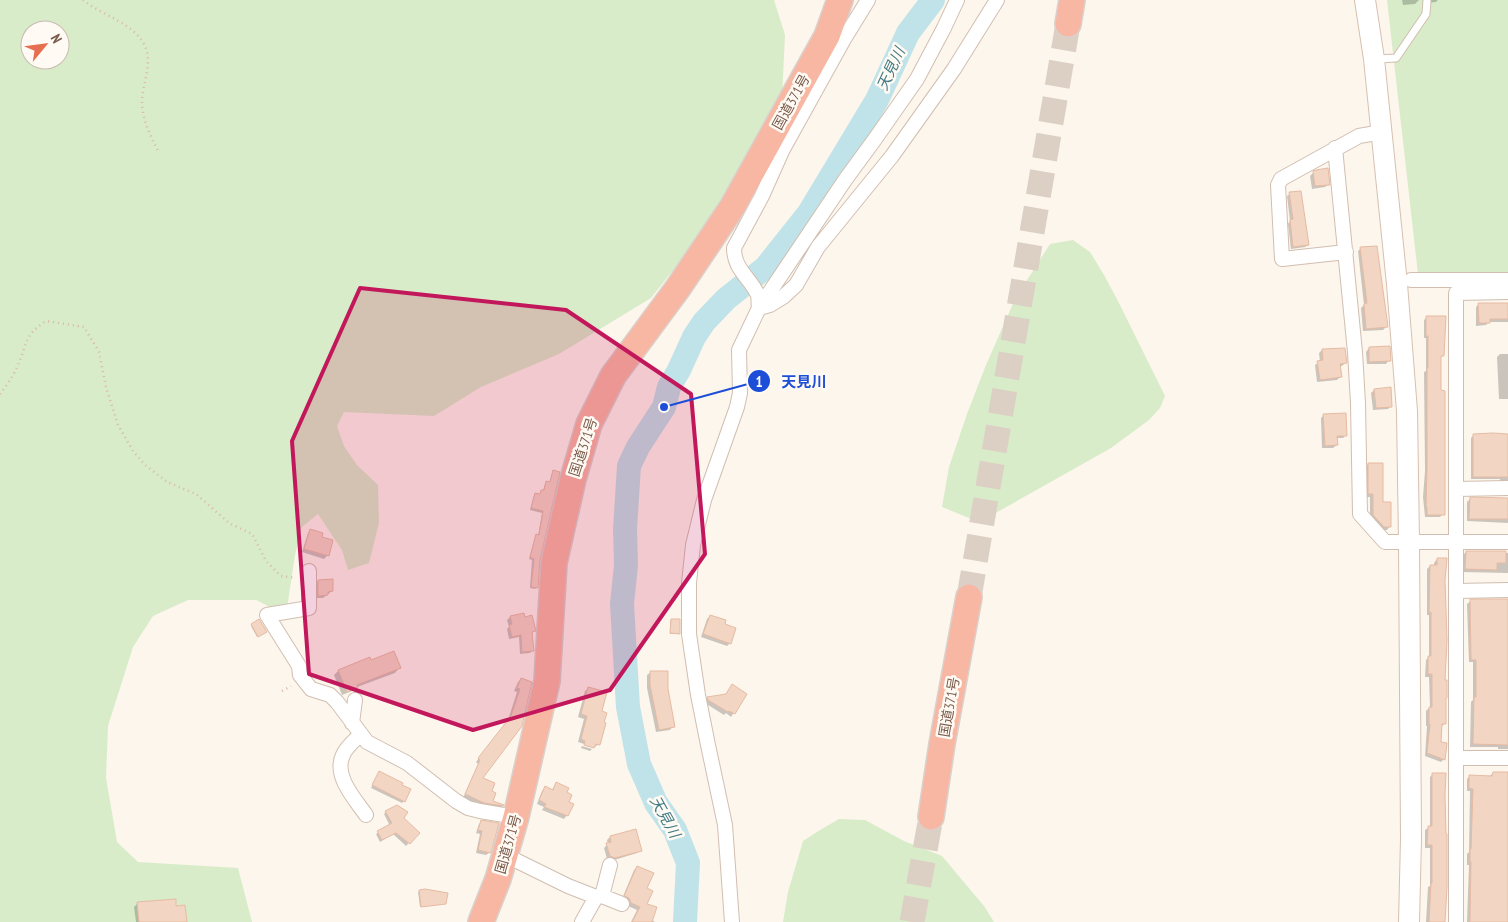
<svg xmlns="http://www.w3.org/2000/svg" width="1508" height="922" font-family="'PT Sans Narrow','Noto Sans JP',sans-serif">
<rect width="100%" height="100%" fill="#fdf6ec"/>
<!-- green -->
<path fill="#d8ecc9" fill-rule="evenodd" d="M0 0H774L785 35 782 98 702 234 651 298 559 354 481 387 434 416 344 412 337 426 344 446 357 465 378 485 379 523 369 563 348 570 342 550 318 514 302 527 295 555 286 615 256 600H188L153 616 133 647 108 726 106 778 117 842 138 862 238 868 252 922H0ZM30 30H60V60H30Z
M1387 0H1508V275L1418 274Z
M1073 240 1090 252 1104 275 1119 303 1165 396 1160 408 1149 420 1111 448 985 519 974 520 942 507 949 467 967 414 986 365 1015 299 1050 244Z
M839 819 865 820 904 841 942 856 984 906 994 922H783L788 892 803 841 820 830Z"/>
<!-- shadow -->
<path fill="#0003" d="M1402 0H1419L1415 4 1403 5Z
M1423 0H1438L1436 2 1426 3Z
M1314 172 1329 184 1325 187 1312 189 1310 176Z
M1290 194 1308 245 1305 247 1291 249 1288 224 1290 221 1287 196Z
M1361 248 1386 327 1383 330 1363 331 1361 308 1364 305 1358 251Z
M1479 304H1508V322H1489L1486 325 1476 326V307Z
M1427 317 1443 355 1440 358 1443 514 1440 517H1425L1423 497 1425 471 1424 372 1426 371V338H1424V320Z
M1369 348 1389 360 1386 364H1367L1366 352Z
M1322 350 1345 363 1342 366H1339L1341 376 1337 380 1317 382 1315 365 1320 362 1319 353Z
M1500 354H1508V399H1499L1497 357Z
M1374 390 1391 406 1388 409 1373 410 1371 393Z
M1324 415 1346 435 1343 438H1336L1337 445 1333 448H1322L1321 418Z
M1474 435 1508 436V483L1500 482V479H1471V438Z
M1368 464 1390 526 1387 530H1380L1370 519V497H1366L1365 467Z
M553 472 539 560 537 587 535 589 530 588 532 560 529 559 535 538 538 536 542 513 530 510 534 496 536 494 539 495 542 491H543L545 484 547 482 549 483Z
M1508 498V523L1467 521V502L1470 499Z
M311 530 320 537 332 541 327 556 324 559 302 552 308 533Z
M1466 552 1508 553V573L1462 572 1463 555Z
M1437 559 1444 580 1445 723 1442 726 1440 743 1444 759 1441 762 1425 756 1427 726H1426V711L1430 707 1429 677H1425L1426 660 1429 657V615H1427V569L1430 566H1434V563Z
M318 581 332 591 323 598H315V584Z
M1508 600V749H1498V747H1470L1471 702 1473 700V662H1469L1467 604 1471 601Z
M523 614 534 631 531 634 532 651 530 653 520 654 519 637 509 639 507 629 509 627 507 620 510 617Z
M710 616 724 625 730 643 727 646 701 637 707 619Z
M672 620 679 633 678 634H670V621Z
M252 625 264 633 257 637 251 626Z
M370 662 399 668 395 673 357 687 352 691 342 695 334 675 338 671Z
M651 672 666 689 673 726 670 730 656 732 647 688V675Z
M521 679 531 683 481 778 490 791 491 802 502 806 499 809 480 805 463 798 478 764 476 762 508 720 517 692 514 691 518 682Z
M732 686 746 694 731 717 726 713 724 715 705 703V701L708 698 725 695Z
M589 688 600 712 599 744 593 748V747L578 742 584 719 578 717 585 691Z
M582 746 592 749 590 751 581 748Z
M379 772 404 801 402 803 371 788Z
M1493 773H1508V922H1467L1469 865H1467V854L1469 852 1470 791H1467V779L1470 776H1490Z
M1433 774 1444 922H1426L1428 887 1430 886V848H1425V830L1430 827V777Z
M556 784 565 793 568 802 567 815 564 819 542 810 544 807 537 804 542 791 545 788 551 791Z
M386 812 402 818 418 833 406 846 393 834 380 842 376 834 390 826 384 814Z
M482 821 489 853 486 855 476 853 480 834 476 833 479 824Z
M610 837 640 850 637 853 611 861 607 859 604 848 608 844 607 840Z
M637 867 645 905 652 920 655 922H631L637 910 628 906 622 899 634 870Z
M420 891 443 904 420 907 418 892Z
M137 904 175 907 186 922H136L134 907Z"/>
<g fill="none" stroke-linecap="round" stroke-linejoin="round">
<!-- river -->
<path stroke="#bfe3e8" stroke-width="24" d="M685 922 688 863 675 830 656 803 639 764 628 707 622 604 626 565 625 529 629 466 638 447 664 407 669 387 679 370 694 337 704 322 726 299 766 267 809 213 877 100 908 33 933 0"/>
</g>
<!-- building -->
<path fill="#f3d5c3" stroke="#e6bba3" d="M1328 168 1330 185 1315 186 1313 171 1316 170Z
M1301 191 1309 245 1293 247 1290 220 1293 219 1289 192Z
M1377 246 1388 327 1366 329 1364 304 1367 303 1360 247Z
M1478 303H1508V319H1490V323H1479Z
M1426 316H1446L1444 356H1441V390L1445 391V515H1427V507H1426L1427 468V368H1428V336H1426Z
M1390 346 1391 361 1369 362V347Z
M1345 348 1347 363 1340 364 1342 377 1320 380 1317 361 1323 360 1322 349Z
M1391 387 1392 407 1376 408 1374 389Z
M1346 413 1347 436H1337L1338 445 1325 446 1323 414Z
M1493 433 1508 434V477H1473V434Z
M1368 463H1383V502H1391V527H1384L1373 515V494H1368Z
M553 470 560 472 540 560 538 588 531 587 534 559 530 557 536 534 539 535 543 511 531 508 535 493 540 494 541 490H544L546 481 550 482Z
M1470 497 1508 498V519H1469Z
M310 529 323 533 322 537 333 540 329 556 304 549Z
M1466 551H1506V563H1497V570L1465 569Z
M1437 558H1447L1445 580 1447 640 1445 680H1447V698H1446V724H1442L1441 742 1447 743 1445 760 1427 753 1430 724H1429V707H1432V674H1428V656H1431V612L1429 613 1430 565H1437Z
M333 579V591L328 592V595L318 596V580Z
M1470 599H1508V745L1473 744 1474 697H1476V660H1471Z
M524 613 525 617 532 615 536 631 532 632 534 651 522 652 521 635 512 637 509 625 512 624 510 616Z
M710 615 726 620 725 624 736 628 731 644 703 634Z
M259 619 267 632 258 637 251 624Z
M671 619H680V634L670 633Z
M394 651 401 668 357 685 358 687 347 692 338 670 370 657 371 660Z
M650 671H668V689L675 727 659 730 650 685Z
M521 678 532 682 522 726 483 778 495 783 492 791 496 793 493 801 504 805V806L484 803 465 794 480 760 478 758 511 716 520 689 517 688Z
M732 684 747 694 735 714 729 711 728 712 708 700 707 697 726 694Z
M588 687 607 692 602 711 607 713 604 722 606 723 600 745 596 744 594 748 584 745 585 741 581 739 587 716 581 714Z
M379 771 403 783 402 785 411 789 405 802 372 785Z
M1493 772H1508V922H1470L1471 862H1470V849H1471L1473 789 1469 788V775L1492 776Z
M1432 773H1446L1445 795 1446 834H1447V887L1445 922H1429L1431 883H1432V845H1427L1428 826H1432Z
M556 782 569 788 567 792 572 795 569 802 574 804 568 816 544 807 546 804 539 800 545 786 553 790Z
M397 805 408 812 404 818 420 833 410 844 396 833 382 840 377 831 392 823 385 811Z
M481 820 499 823 491 853 478 850 482 831 478 830Z
M636 829 642 851 615 858 610 856 606 843 611 842 610 836Z
M637 866 654 873 647 888 653 891 647 904 657 907 652 922H632L640 907 631 903 629 898 624 896Z
M425 889 448 893 446 904 421 907 419 890Z
M176 899V906L185 905 187 922H139L137 902Z"/>
<g fill="none" stroke-linecap="round" stroke-linejoin="round">
<!-- highway-tunnel -->
<path stroke="#dcd0c4" stroke-width="25" stroke-dasharray="25 12" stroke-linecap="butt" d="M969 597 1068 24
M912 922 931 817"/>
<!-- lane casing -->
<g stroke="#d1beb0" stroke-width="9">
<path id="lane" d="M1377 59 1396 58 1426 14 1427 0"/>
</g>
<!-- street casing -->
<g stroke="#d1beb0" stroke-width="16">
<path id="street" d="M1335 148 1355 352 1358 403 1360 514 1385 542H1508
M1346 252 1282 259 1278 185 1281 179 1359 136 1382 132
M1411 280H1508
M759 308 770 305 783 297 796 285 818 247 892 156 954 69 997 0
M759 308C758 304 759 299 758 295 750 277 734 270 734 248L762 196 783 149 844 39 868 0
M1456 489 1508 488
M309 571V608L267 615 299 666 300 675 311 689 330 695 337 702 367 742 407 763 456 801 468 808 480 811 516 817
M1456 591 1508 590
M352 723 355 700
M361 734C355 740 346 747 343 755 333 776 355 799 366 815
M1456 758H1508
M505 855 568 886 591 895 596 897 602 896 622 904
M602 896 610 865
M582 922 596 897
M732 922 725 825 708 745 698 695 689 634V583L693 545 704 500 737 407 740 393 739 350 759 308 845 180 875 139 917 79 944 28 957 0
M1456 922V293L1508 292"/>
</g>
<!-- secondary casing -->
<g stroke="#d6c0b0" stroke-width="22">
<path id="secondary" d="M1365 0 1374 59 1397 284 1407 411 1409 542 1411 839 1409 922"/>
</g>
<!-- highway casing -->
<g stroke="#dad1cd" stroke-width="28">
<path id="highway" d="M1068 24 1072 0
M931 817 942 744 969 597
M481 922 498 879 516 817 547 681 554 563 573 479 589 424 613 376 678 288 733 206 827 36 840 0"/>
</g>
<!-- path -->
<path stroke="#d9b8a5" stroke-width="2.5" stroke-dasharray="1 4" stroke-linecap="butt" d="M83 0C100 14 125 20 140 38 156 58 143 79 142 101 142 119 150 135 158 151
M0 394C6 386 13 377 17 367 28 344 22 337 46 321L84 327 99 352 106 387 118 425 133 451 144 464 167 482 196 494 229 523 252 534 266 561 281 576 296 578
M282 691 291 686"/>
<!-- lane -->
<use href="#lane" stroke="#fff" stroke-width="7"/>
<!-- street -->
<use href="#street" stroke="#fff" stroke-width="14"/>
<!-- secondary -->
<use href="#secondary" stroke="#fff" stroke-width="20"/>
<!-- highway -->
<use href="#highway" stroke="#f7b7a3" stroke-width="25"/>
</g>
<!-- marked area -->
<path fill="#c2185b" fill-opacity="0.2" stroke="#c2185b" stroke-width="4" stroke-linejoin="round" d="M360 288 566 310 691 394 705 554 610 690 473 730 309 674 292 441Z"/>
<g text-anchor="middle" stroke-width="5" stroke-linejoin="round" paint-order="stroke">
<!-- street labels -->
<g font-size="14" fill="#7a5c4d" stroke="#fffaf3">
<text transform="translate(791 102) rotate(-61)" y="5">国道371号</text>
<text transform="translate(583 447) rotate(-72)" y="5">国道371号</text>
<text transform="translate(949 707) rotate(-80)" y="5">国道371号</text>
<text transform="translate(508 844) rotate(-74)" y="5">国道371号</text>
</g>
<!-- water labels -->
<g font-size="15" font-style="italic" fill="#437c86" stroke="#fffaf3">
<text transform="translate(891 69) rotate(-65)" y="5">天見川</text>
<text transform="translate(665 817) rotate(61)" y="5">天見川</text>
</g>
</g>
<!-- callouts -->
<path fill="none" stroke="#1d4ed8" stroke-width="2" d="M664 407L759 381"/>
<g fill="#1d4ed8" stroke="#fffaf3" stroke-width="2">
<circle cx="664" cy="407" r="5"/>
<circle cx="759" cy="381" r="12"/>
</g>
<g font-size="15" text-anchor="middle" font-weight="bold" fill="#fff">
<text x="759" y="387">1</text>
</g>
<g font-size="15" text-anchor="middle" font-weight="bold" fill="#1d4ed8" stroke="#fffaf3" stroke-width="5" stroke-linejoin="round" paint-order="stroke">
<text x="804" y="387">天見川</text>
</g>
<!-- north arrow -->
<g transform="translate(45 45) rotate(61)"><circle r="24" fill="#fffaf3" stroke="#cabbb1"/>
<path d="M0-4L9 19L0 12L-9 19Z" fill="#e76f51"/>
<text y="-8" font-size="14" font-weight="bold" text-anchor="middle" fill="#7a5c4d">N</text>
</g>
</svg>
